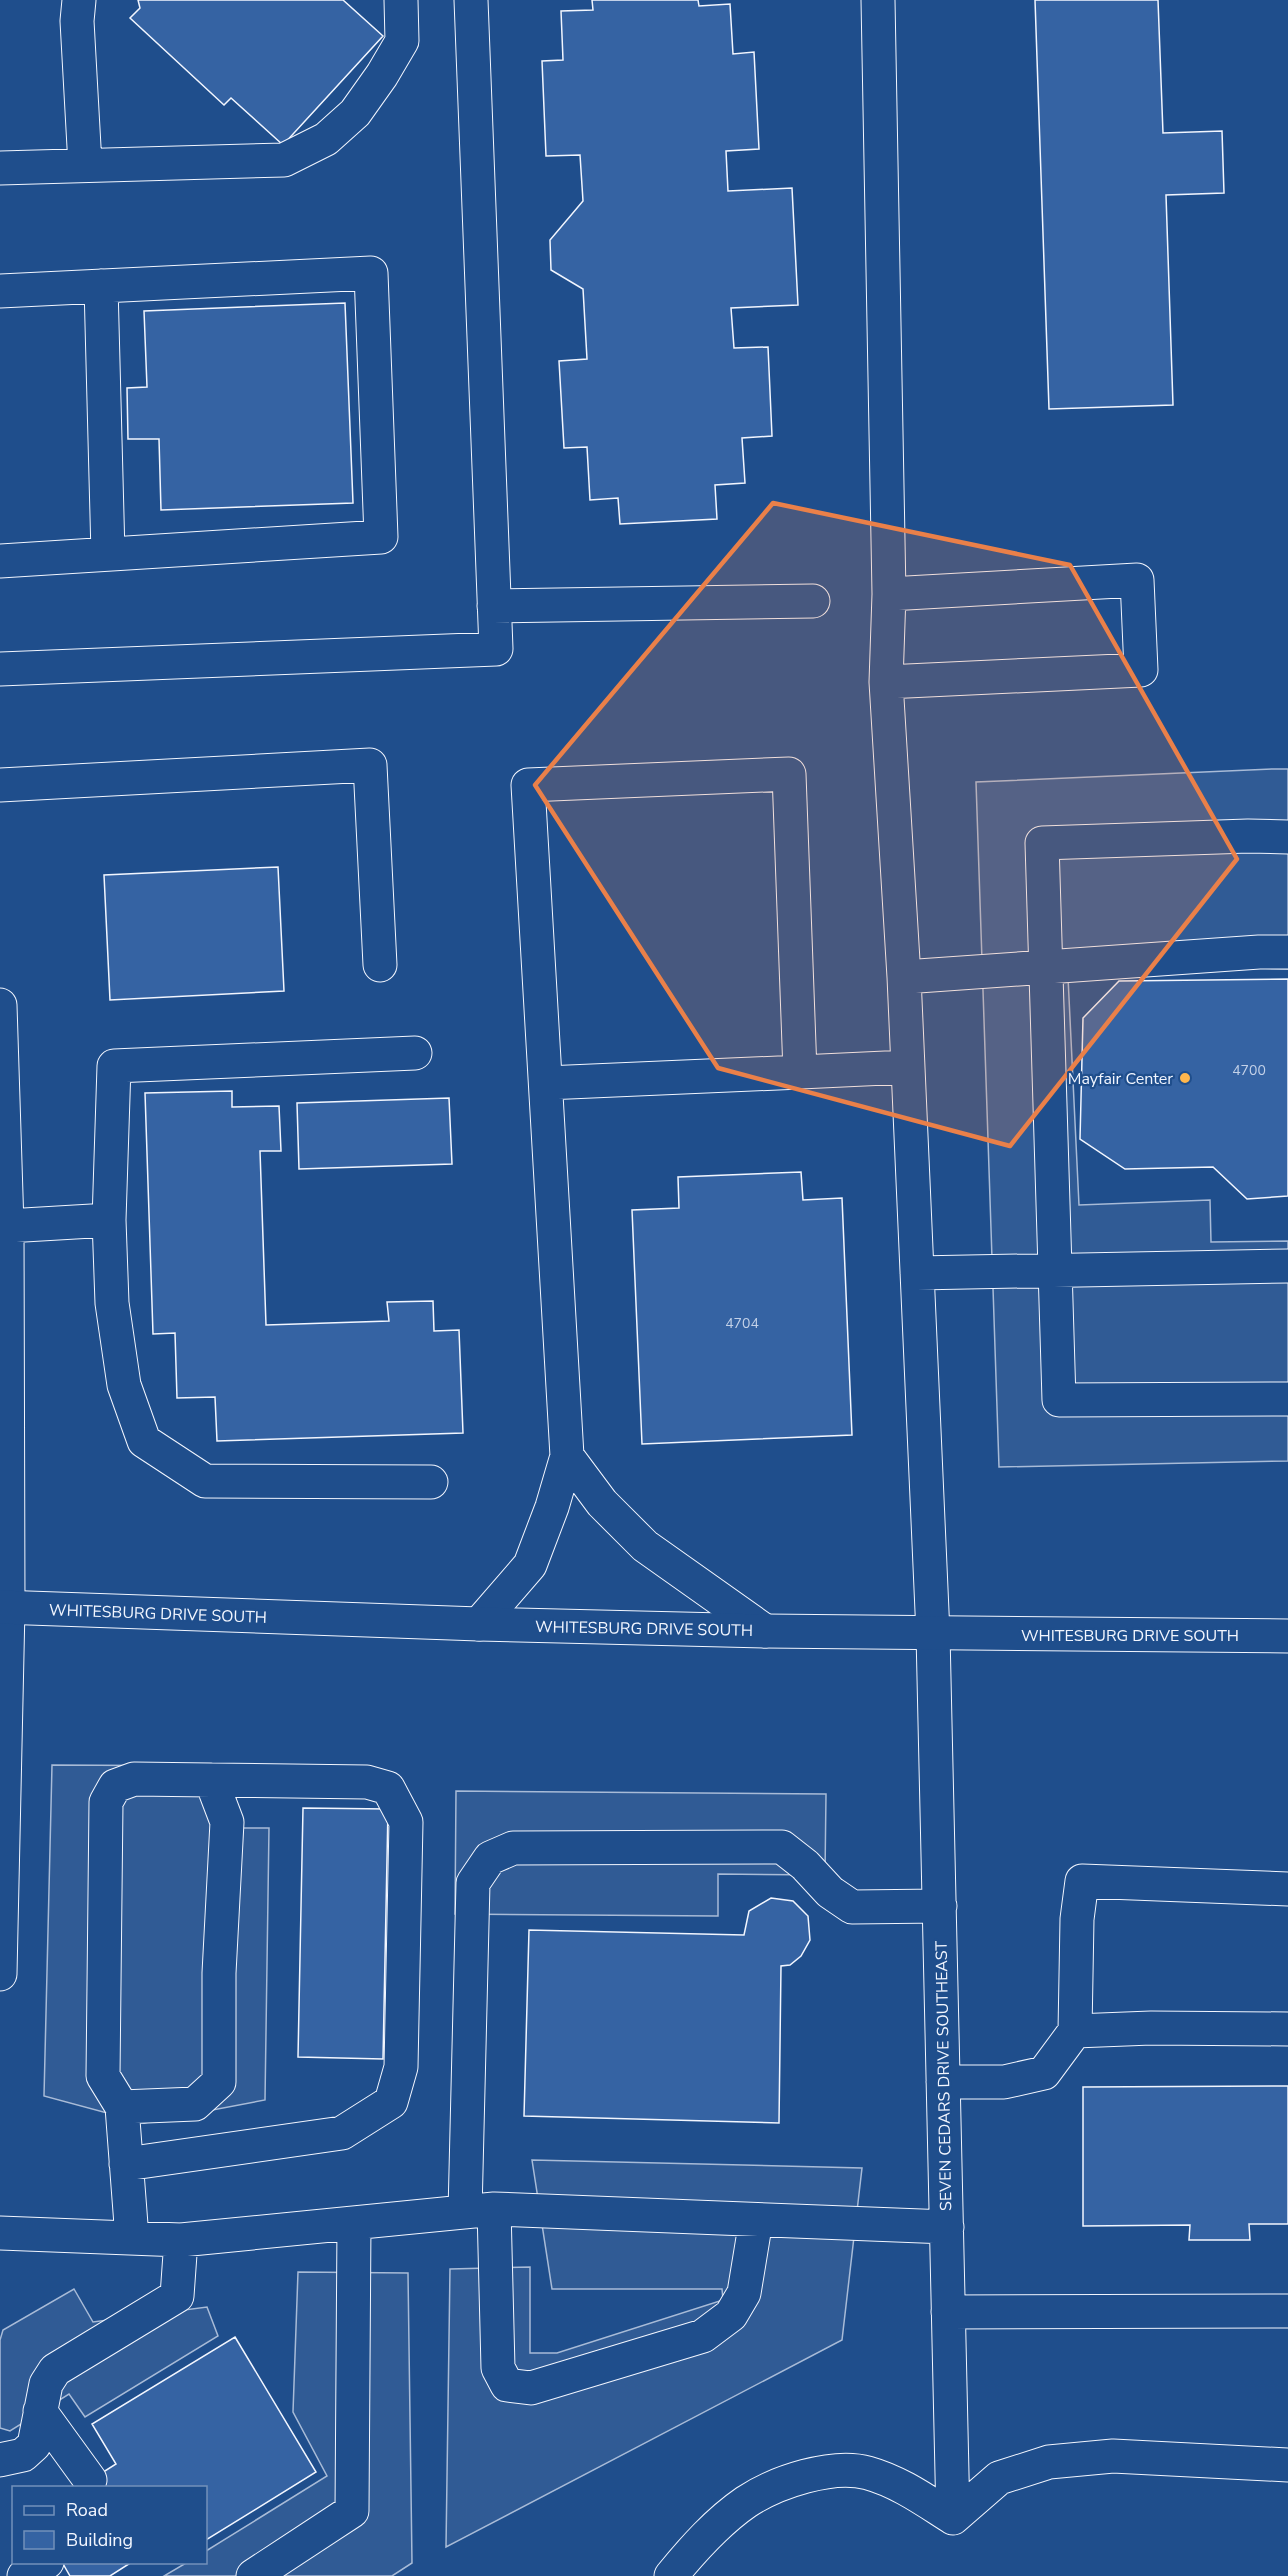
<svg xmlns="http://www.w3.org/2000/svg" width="1288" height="2576" font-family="'Nunito Sans',sans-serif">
<rect width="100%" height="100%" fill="#1f4e8c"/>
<!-- built -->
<path fill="#305b95" stroke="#a8bbd7" stroke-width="1.5" d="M1272 769H1288V969L1259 968 1068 977 1079 1205 1210 1200 1211 1242 1288 1241V1461L999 1467 976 782Z
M52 1765 235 1766 237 1828H269L265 2100 144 2123 44 2096Z
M456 1791 826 1794 825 1875 718 1874V1916L455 1914Z
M532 2160 862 2168 842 2340 446 2547 450 2269 530 2267V2353H557L723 2300 722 2289H552Z
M298 2272 408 2273 412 2563 392 2576H164L186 2563 206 2562V2551L327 2476 293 2412Z
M74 2289 93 2322 207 2307 218 2336 85 2417 69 2394 10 2431 0 2428V2340L3 2330Z"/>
<!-- building -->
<path fill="#3563a3" stroke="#f2f6ff" stroke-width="1.5" d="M138 0H343L383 36 283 145 231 98 224 105 130 18 140 8Z
M592 0H698L699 6 730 4 733 54 754 52 759 149 726 151 728 191 792 188 798 305 731 308 734 348 768 347 772 436 742 438 745 483 715 485 717 519 620 524 618 498 590 500 587 447 564 448 559 361 587 359 583 289 551 270 550 240 583 201 580 155 546 156 542 61 563 60 561 11 593 10Z
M1035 0H1158L1163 133 1222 131 1224 193 1166 195 1173 405 1049 409Z
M345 303 353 503 161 510 159 439H128L127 388 147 387 144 311Z
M278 867 284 991 110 1000 104 875Z
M1288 979V1196L1247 1199 1213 1167 1125 1169 1080 1139 1083 1018 1119 981Z
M232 1091V1107L279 1106 281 1151H260L266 1325 389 1321 387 1302 433 1301 434 1331 459 1330 463 1433 217 1441 215 1397 177 1398 175 1333 153 1334 145 1093Z
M449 1098 452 1164 299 1169 297 1103Z
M801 1172 803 1200 842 1198 852 1435 642 1444 632 1210 679 1208 678 1177Z
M303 1808 388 1809 383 2059 298 2057Z
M771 1898 793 1901 808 1916 810 1940 801 1956 790 1965 781 1966 779 2123 524 2116 529 1930 744 1935 749 1911Z
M1288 2086V2224H1249L1250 2240H1189L1190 2225 1083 2226V2087Z
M235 2337 316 2472 206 2540V2488H78L116 2464 92 2424Z
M62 2562H132L110 2576H70Z"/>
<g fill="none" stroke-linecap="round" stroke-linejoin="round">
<!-- minor casing -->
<g stroke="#f2f6ff" stroke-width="35">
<path id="minor" d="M79 0 77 21 85 165
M878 0 889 594 886 682 904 977 933 1634 953 2518
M0 168 284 160 326 139 355 113 382 75 402 41 401 0
M101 286 108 554
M0 291 371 273 381 537 0 561
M494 606 813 601
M0 669 496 649 471 0
M886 682 1141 670 1137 580 889 594
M0 785 370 765 380 965
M1288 837 1248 836 1042 843 1059 1400 1288 1399
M904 977 1259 952H1288
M0 1005 7 1226 8 1608 0 1974
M415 1053 114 1066 109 1220 112 1303 124 1385 144 1441 205 1481 431 1482
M546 1083 800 1072
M7 1226 109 1220
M917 1273 1288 1266
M567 1456 528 785 789 774 800 1072 907 1067
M479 1624 530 1565 552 1507 567 1456 602 1503 645 1546 765 1631
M134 1779 211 1780 227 1822 219 1973V2082L195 2104 122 2107 103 2076 106 1802 115 1786Z
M1075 2031 1077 1919 1082 1881 1288 1889
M943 2082H1004L1044 2073 1075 2031 1151 2028 1288 2029
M122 2107 132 2238
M126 2164 342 2133 391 2102 401 2067 406 1822 388 1788 367 1782 211 1780
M494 2209 498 2368 507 2385 531 2388 703 2336 731 2315 744 2293 756 2220
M465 2212 473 1883 490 1858 513 1848 782 1847 805 1865 830 1892 852 1907 940 1906
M0 2233 181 2240 494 2209 947 2227
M948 2312 1288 2311
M40 2411 90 2480
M0 2460 23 2455 34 2445 46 2384 55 2370 177 2296 181 2240
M953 2518 999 2478 1049 2462 1113 2456 1288 2465
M24 2576 47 2562
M253 2576 352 2511 354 2223
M671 2576C693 2549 717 2522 746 2502 776 2482 833 2463 868 2473 900 2482 926 2501 953 2518"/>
</g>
<!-- major casing -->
<g stroke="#f2f6ff" stroke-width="35">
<path id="major" d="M0 1607 479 1624 765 1631 1288 1636"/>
</g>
<!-- minor -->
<use href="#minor" stroke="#1f4e8c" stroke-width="33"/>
<!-- major -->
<use href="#major" stroke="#1f4e8c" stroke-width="33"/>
</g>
<!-- marked area -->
<path fill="#ea8049" fill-opacity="0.2" stroke="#ea8049" stroke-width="4.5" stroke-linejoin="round" d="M773 503 1070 565 1237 859 1010 1146 718 1068 535 785Z"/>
<!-- markers -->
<circle fill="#ffb74d" stroke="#1f4e8c" stroke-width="2" cx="1185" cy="1078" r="6"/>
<g text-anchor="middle" stroke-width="4.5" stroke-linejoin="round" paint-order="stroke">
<!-- number labels -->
<g font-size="14" fill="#c3d1e8">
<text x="1249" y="1075">4700</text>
<text x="742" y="1328">4704</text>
</g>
<!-- poi labels -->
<g font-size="16" fill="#f2f6ff" stroke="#1f4e8c" text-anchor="end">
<text x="1173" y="1084">Mayfair Center</text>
</g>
<!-- street labels -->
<g font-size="16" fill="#f2f6ff" stroke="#1f4e8c">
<text transform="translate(158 1613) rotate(2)" y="6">WHITESBURG DRIVE SOUTH</text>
<text transform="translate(644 1628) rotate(1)" y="6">WHITESBURG DRIVE SOUTH</text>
<text x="1130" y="1641">WHITESBURG DRIVE SOUTH</text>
<text transform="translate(943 2076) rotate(-91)" y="6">SEVEN CEDARS DRIVE SOUTHEAST</text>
</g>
</g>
<!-- legend -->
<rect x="12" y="2486" width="195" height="78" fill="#1f4e8c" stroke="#7391ba" stroke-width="1.5"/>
<rect x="24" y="2506" width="30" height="9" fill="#1f4e8c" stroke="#7391ba" stroke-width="1.5"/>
<text x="66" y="2516" font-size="18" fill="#f2f6ff">Road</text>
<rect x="24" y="2531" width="30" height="18" fill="#3563a3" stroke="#7391ba" stroke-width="1.5"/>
<text x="66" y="2546" font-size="18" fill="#f2f6ff">Building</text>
</svg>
